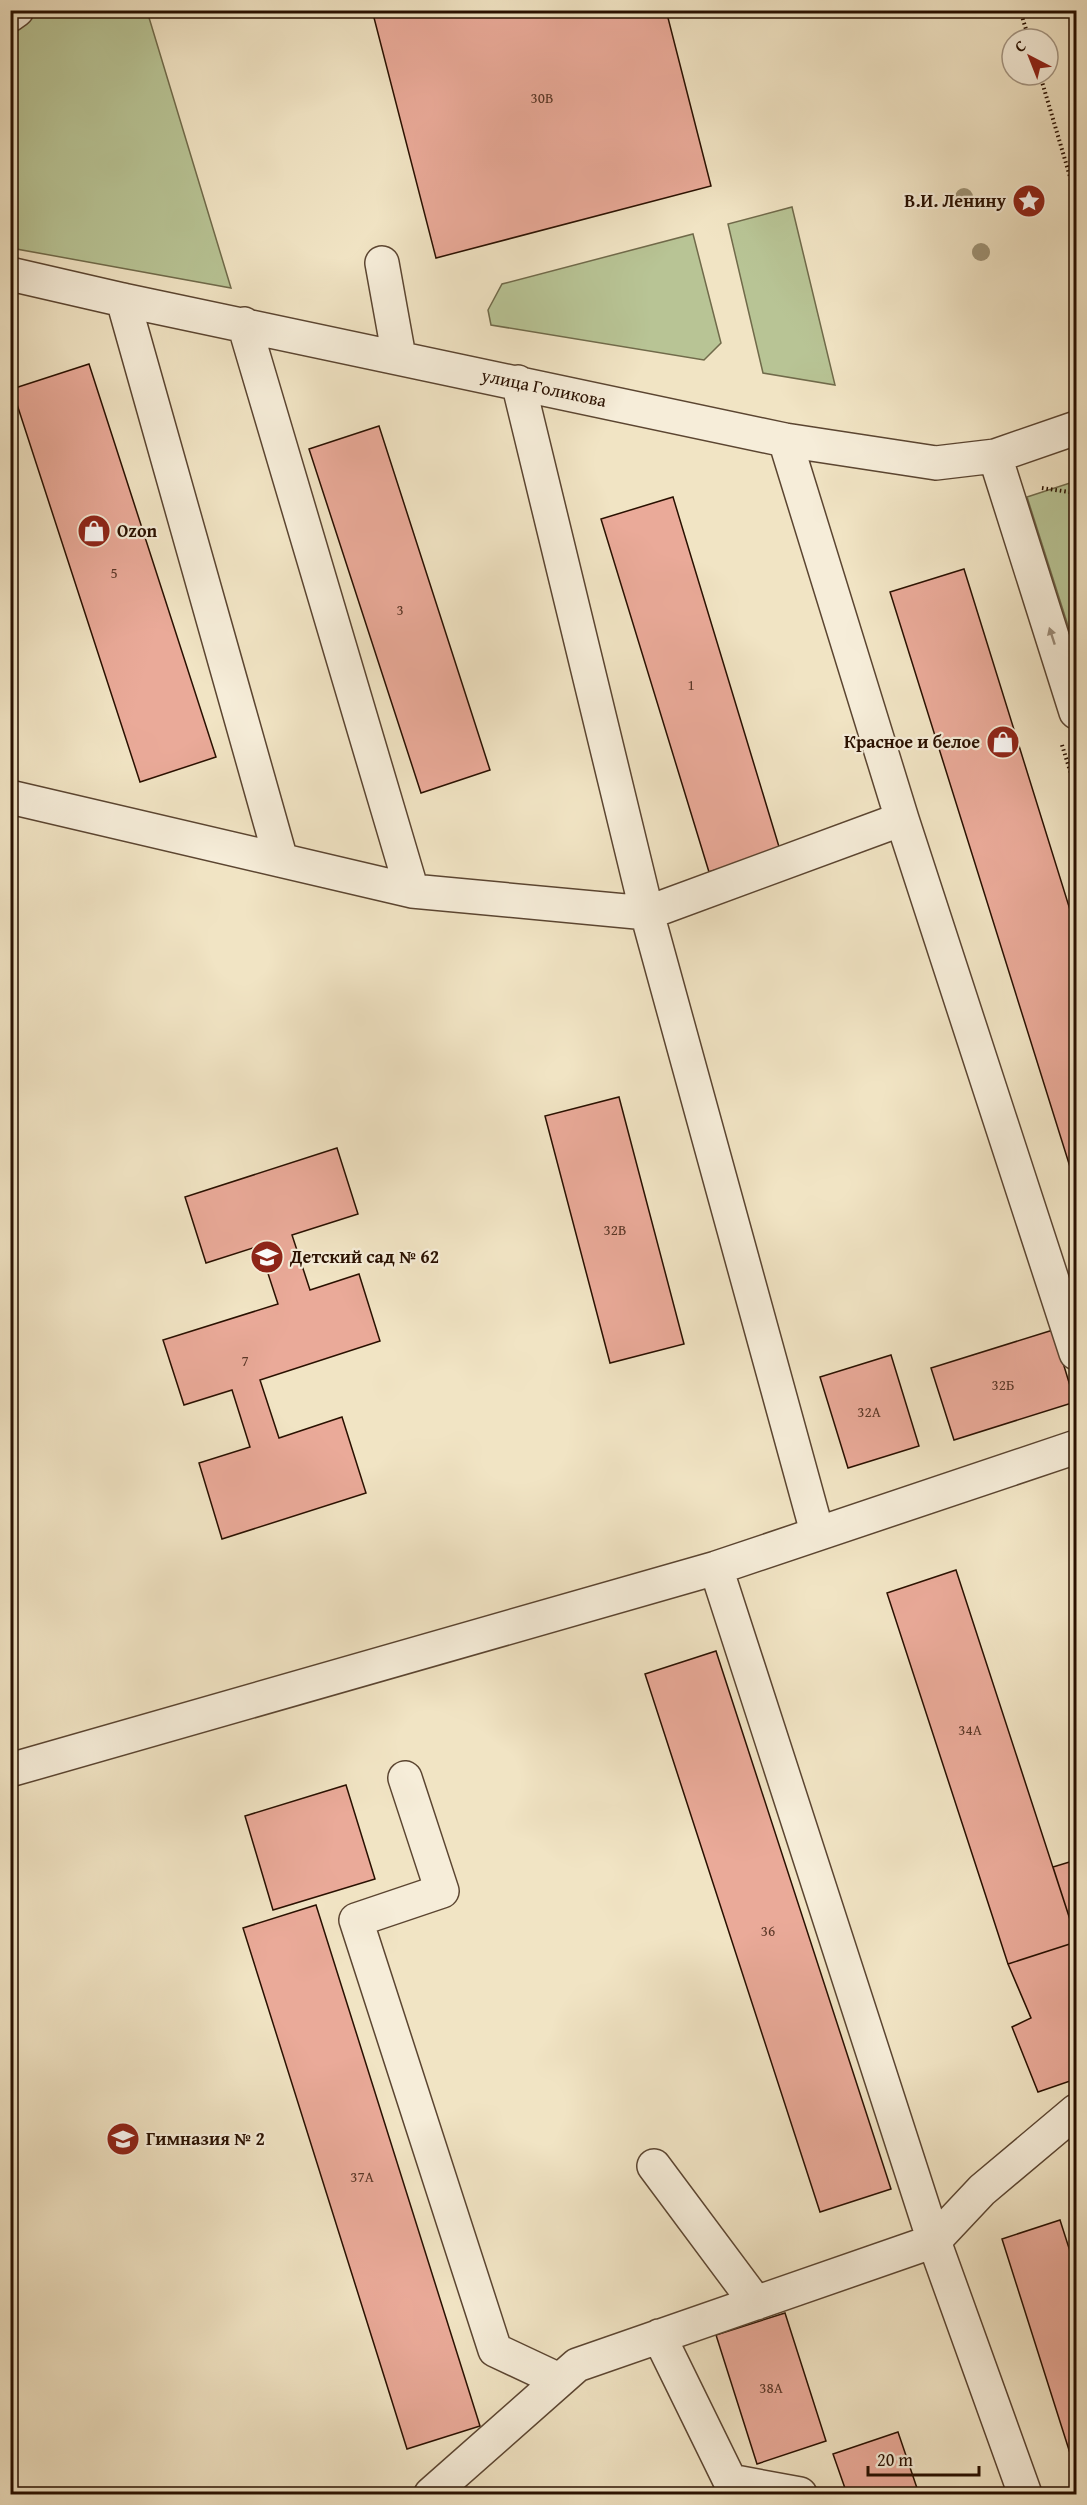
<svg xmlns="http://www.w3.org/2000/svg" width="1087" height="2505" font-family="'Gentium Book Plus',serif">
<rect width="100%" height="100%" fill="#f1e4c4"/>
<filter id="stains"><feTurbulence type="fractalNoise" baseFrequency=".00333" numOctaves="4"/><feColorMatrix values="0 0 0 0 .2 0 0 0 0 .09 0 0 0 0 .02 0 0 0 .5 -.17"/></filter>
<radialGradient id="worn" r=".72"><stop offset=".6" stop-color="#630" stop-opacity="0"/><stop offset="1" stop-color="#630" stop-opacity=".3"/></radialGradient>
<!-- green -->
<path fill="#b8c495" stroke="#706a4a" stroke-width="1.5" d="M10 11H147L231 288 11 248Z
M792 207 835 385 763 373 728 224Z
M693 234 721 343 704 360 491 325 488 310 502 284Z
M1076 481V651L1027 497Z"/>
<!-- building -->
<path fill="#eaaa99" stroke="#291000" stroke-width="1.5" d="M372 10H666L711 186 436 258Z
M89 364 216 757 140 782 12 389Z
M379 426 490 770 421 793 309 449Z
M673 497 780 850 709 872 601 519Z
M964 569 1076 929V1186L890 592Z
M619 1097 684 1344 610 1363 545 1116Z
M337 1148 358 1214 292 1235 310 1290 359 1274 380 1341 260 1380 279 1438 342 1417 366 1493 222 1539 199 1463 250 1447 232 1390 184 1405 163 1340 278 1304 259 1246 206 1263 185 1197Z
M1053 1330 1075 1402 954 1440 931 1368Z
M891 1355 919 1446 848 1468 820 1377Z
M956 1570 1076 1938V1942L1008 1964 887 1593Z
M716 1651 891 2189 820 2212 645 1674Z
M346 1785 375 1879 273 1910 245 1816Z
M1076 1860V1938L1053 1867Z
M316 1905 480 2426 407 2449 243 1928Z
M1076 1942V2008L1073 2009 1076 2020V2079L1038 2092 1012 2027 1031 2018 1008 1964Z
M1060 2220 1076 2270V2472L1002 2239Z
M785 2313 826 2441 757 2464 716 2335Z
M898 2432 919 2494H847L833 2454Z"/>
<g fill="none" stroke-linecap="round" stroke-linejoin="round">
<!-- minor casing -->
<g stroke="#5b4531" stroke-width="36">
<path id="minor" d="M10 15 17 10
M382 263 399 357
M10 274 123 300 785 440 936 463 995 456 1076 428
M123 300 281 860
M244 324 412 891
M518 382 647 913 817 1532
M785 440 902 819 1076 1353
M995 456 1076 712
M10 797 412 891 647 913 902 819
M716 1568 934 2241 1025 2494
M10 1770 716 1568 1076 1447
M405 1778 442 1891 356 1920 495 2350 559 2380
M654 2166 756 2303
M659 2336 730 2481 800 2494
M431 2494 577 2365 934 2241 982 2190 1076 2111"/>
</g>
<!-- path -->
<path stroke="#291000" stroke-width="4" stroke-dasharray="1.5 3" stroke-linecap="butt" d="M1020 10 1029 39
M1040 75 1076 197
M1042 488 1076 493
M1062 745 1076 790"/>
<!-- minor -->
<use href="#minor" stroke="#f6edd9" stroke-width="33"/>
</g>
<!-- trees -->
<g fill="#9e9275">
<circle cx="964" cy="197" r="9"/>
<circle cx="981" cy="252" r="9"/>
</g>
<!-- one-way arrows -->
<defs><path id="oneway-solid" d="M-6-.8H1V-3.2L6.5 0L1 3.2V.8H-6Z" transform="scale(1.5)"/></defs>
<use fill="#9a8a77" href="#oneway-solid" transform="translate(1052 636) rotate(-108)"/>
<!-- icons -->
<defs>
<g id="sight-disc" transform="scale(1.725)"><circle r="9.5" fill="#8f2418" stroke="#f6edd9"/><path d="M0-6L1.8-2.2L6-1.7L2.9 1.2L3.7 5.4L0 3.3L-3.7 5.4L-2.9 1.2L-6-1.7L-1.8-2.2Z" fill="#fff"/></g>
<g id="shop-disc" transform="scale(1.725)"><circle r="9.5" fill="#8f2418" stroke="#f6edd9"/><path d="M-5-2.5h2.3a2.7 3.5 0 0 1 5.4 0H5L5.5 6h-11ZM-1.5-2.5h3a1.5 2.3 0 0 0-3 0Z" fill="#fff"/></g>
<g id="school-disc" transform="scale(1.725)"><circle r="9.5" fill="#8f2418" stroke="#f6edd9"/><path d="M0-5L7-2L0 1L-7-2ZM-4 1L0 2.5L4 1V4Q0 6-4 4Z" fill="#fff"/></g>
</defs>
<g fill-rule="evenodd">
<use href="#sight-disc" x="1029" y="201"/>
<use href="#shop-disc" x="94" y="531"/>
<use href="#shop-disc" x="1003" y="742"/>
<use href="#school-disc" x="267" y="1257"/>
<use href="#school-disc" x="123" y="2139"/>
</g>
<g text-anchor="middle" stroke-width="4.5" stroke-linejoin="round" paint-order="stroke">
<!-- number labels -->
<g font-size="15" fill="#593626">
<text x="542" y="103">30В</text>
<text x="114" y="578">5</text>
<text x="400" y="615">3</text>
<text x="691" y="690">1</text>
<text x="615" y="1235">32В</text>
<text x="245" y="1366">7</text>
<text x="1003" y="1390">32Б</text>
<text x="869" y="1417">32А</text>
<text x="970" y="1735">34А</text>
<text x="768" y="1936">36</text>
<text x="362" y="2182">37А</text>
<text x="771" y="2393">38А</text>
</g>
<!-- poi labels -->
<g font-size="18" font-weight="bold" fill="#291000" stroke="#f6edd9" text-anchor="start">
<text x="1006" y="207" text-anchor="end">В.И. Ленину</text>
<text x="117" y="537">Ozon</text>
<text x="980" y="748" text-anchor="end">Красное и белое</text>
<text x="290" y="1263">Детский сад № 62</text>
<text x="146" y="2145">Гимназия № 2</text>
</g>
<!-- street labels -->
<g font-size="18" fill="#291000" stroke="#f6edd9">
<text transform="translate(544 388) rotate(12)" y="6">улица Голикова</text>
</g>
</g>
<!-- margin -->
<rect width="1087" height="2505" fill="none" stroke="#f1e4c4" stroke-width="36"/>
<rect x="12" y="12" width="1063" height="2481" fill="none" stroke="#291000" stroke-width="3"/>
<rect x="18" y="18" width="1051" height="2469" fill="none" stroke="#291000" stroke-width="1.5"/>
<!-- north arrow -->
<g transform="translate(1030 57) rotate(318)"><circle r="28" fill="#f6edd9" stroke="#a49582" stroke-width="1.5"/>
<path d="M0-4.5L10 22L0 15L-10 22Z" fill="#8f2418"/>
<text y="-9" font-size="16" font-weight="bold" text-anchor="middle" fill="#291000">С</text>
</g>
<!-- scale -->
<path d="M868 2466v9h111v-9" fill="none" stroke="#291000" stroke-width="3"/>
<text x="877" y="2466" font-size="18" fill="#291000" stroke="#f6edd9" stroke-width="4.5" paint-order="stroke">20 m</text>
<rect width="100%" height="100%" filter="url(#stains)"/>
<rect width="100%" height="100%" fill="url(#worn)"/>
</svg>
